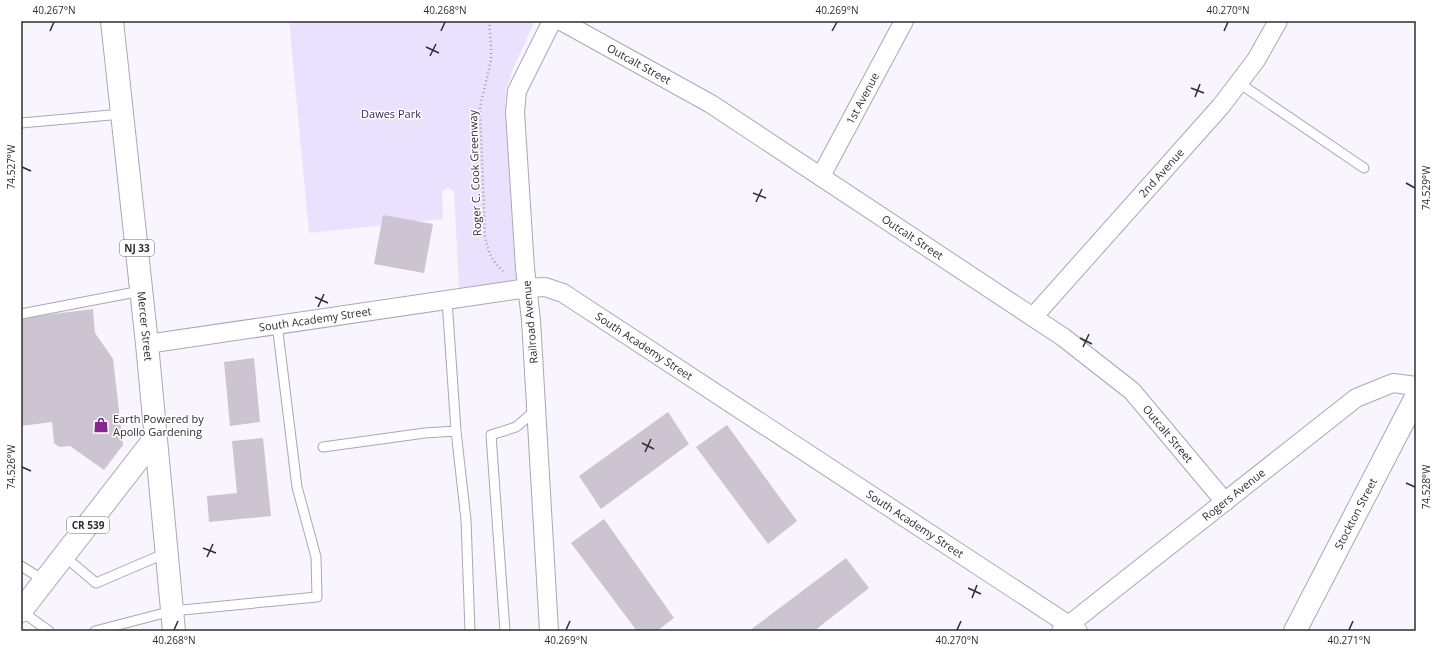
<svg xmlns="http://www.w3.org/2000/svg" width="1437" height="652" font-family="'Open Sans',sans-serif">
<rect width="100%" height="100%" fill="#f8f5fe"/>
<!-- green -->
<path fill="#eae1fe" d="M289 21H532L533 25 512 71 506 90 505 111 516 280 459 289 454 191 448 187 442 192 443 219 309 233Z"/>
<!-- building -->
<path fill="#ccc4d0" d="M383 215 433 224 424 273 374 264Z
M93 309 95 333 113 359 123 445 104 470 70 446 59 447 54 443 52 422 21 426V318Z
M254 358 260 422 230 426 224 362Z
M668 412 689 444 601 509 579 476Z
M727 425 797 521 768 544 696 447Z
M263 438 271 516 209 522 207 496 237 493 232 441Z
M604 519 674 618 657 631H637L571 543Z
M846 558 869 588 814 631H749Z"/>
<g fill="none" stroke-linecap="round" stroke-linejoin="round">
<!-- lane casing -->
<g stroke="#aba7b4" stroke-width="11">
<path id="lane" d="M1239 83 1364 168
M21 123 122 114
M447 300 456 431 466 520 470 631
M21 314 141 291
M323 447 425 433 456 431
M64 556 96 583 166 553
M21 566 45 581
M21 611 49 631
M95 631 172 611 317 597 316 557 297 487 277 324
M505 631 491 435 516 427 536 410"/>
</g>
<!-- street casing -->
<g stroke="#aba7b4" stroke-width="20">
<g id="street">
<path id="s1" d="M561 21 711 104 1063 337 1132 391 1225 502"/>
<path id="s2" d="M821 176 904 21"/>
<path id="s3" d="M1033 317 1221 106 1256 60 1278 21"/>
<path id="s4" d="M147 344 528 288 545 287 563 293 1078 631"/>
<path d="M549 631 531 320 525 268 515 112 517 91 552 21"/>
<path id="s5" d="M1061 631 1356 398 1393 383 1416 386"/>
</g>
</g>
<!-- secondary casing -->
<g stroke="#aba7b4" stroke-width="24">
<g id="secondary">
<path id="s6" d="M1295 631 1416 397"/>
</g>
</g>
<!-- primary casing -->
<g stroke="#aba7b4" stroke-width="24">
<g id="primary">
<path id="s7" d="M112 21 147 344 174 631"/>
<path d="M21 611 155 438"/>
</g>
</g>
<!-- path -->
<path stroke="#a09ea5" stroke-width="2.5" stroke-dasharray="1 3" stroke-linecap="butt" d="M489 21 491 46V60L480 107 485 236C488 252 491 260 503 271"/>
<!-- lane -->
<use href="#lane" stroke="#fff" stroke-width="9"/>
<!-- street -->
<use href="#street" stroke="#fff" stroke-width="18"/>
<!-- secondary -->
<use href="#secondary" stroke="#fff" stroke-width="22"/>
<!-- primary -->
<use href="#primary" stroke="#fff" stroke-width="22"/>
</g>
<!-- ticks -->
<path fill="none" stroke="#2e2c31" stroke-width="1.5" d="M50 31 54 22M441 31 445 22M832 31 837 22M1224 31 1228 22M426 47 439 53M430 56 436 44M1191 88 1204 93M1195 97 1200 84M22 167 31 171M1406 183 1415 188M753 193 766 198M756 202 762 189M315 297 328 303M318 307 324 294M1080 338 1092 344M1083 347 1089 334M642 443 654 449M645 452 651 439M22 467 31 471M1406 483 1415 487M203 548 216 553M207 557 213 544M968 588 981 594M972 598 977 585M174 630 178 621M566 630 570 621M957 630 961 621M1349 630 1353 621"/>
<!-- icons -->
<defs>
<g id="shop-bare" transform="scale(1.2)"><path d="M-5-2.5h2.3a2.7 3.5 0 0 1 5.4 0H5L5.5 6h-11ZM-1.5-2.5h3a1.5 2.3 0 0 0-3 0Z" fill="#88268f" stroke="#fff" stroke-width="2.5" paint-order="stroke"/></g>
</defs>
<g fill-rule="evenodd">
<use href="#shop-bare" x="101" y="425"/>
</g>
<g text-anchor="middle" stroke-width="3" stroke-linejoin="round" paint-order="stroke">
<!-- shield labels -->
<g fill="#fff" stroke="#6d6b6f" stroke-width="1">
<rect x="120" y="240" width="34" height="16" rx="3"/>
<rect x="67" y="517" width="42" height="16" rx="3"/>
</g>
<g font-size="10" font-weight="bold" fill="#2e2c31">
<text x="137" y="252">NJ 33</text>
<text x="88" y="529">CR 539</text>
</g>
<!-- street labels -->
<g font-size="11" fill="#2e2c31" stroke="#fff">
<text dy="4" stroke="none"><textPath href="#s1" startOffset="89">Outcalt Street</textPath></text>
<text dy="4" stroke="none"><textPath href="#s2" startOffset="88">1st Avenue</textPath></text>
<text transform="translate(475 173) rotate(-92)" y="4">Roger C. Cook Greenway</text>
<text dy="4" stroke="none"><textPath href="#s3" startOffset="193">2nd Avenue</textPath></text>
<text dy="4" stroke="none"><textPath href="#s1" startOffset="413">Outcalt Street</textPath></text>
<text dy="4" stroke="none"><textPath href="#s4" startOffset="170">South Academy Street</textPath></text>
<text transform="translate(530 322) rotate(-95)" y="4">Railroad Avenue</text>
<text dy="4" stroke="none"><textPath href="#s7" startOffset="307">Mercer Street</textPath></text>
<text dy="4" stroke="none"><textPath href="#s4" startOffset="518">South Academy Street</textPath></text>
<text dy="4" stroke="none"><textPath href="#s1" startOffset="737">Outcalt Street</textPath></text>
<text dy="4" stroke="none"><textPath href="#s5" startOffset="220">Rogers Avenue</textPath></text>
<text dy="4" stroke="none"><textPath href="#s6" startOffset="132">Stockton Street</textPath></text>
<text dy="4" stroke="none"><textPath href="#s4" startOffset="842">South Academy Street</textPath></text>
</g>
<!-- park labels -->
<g font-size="11" fill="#382356" stroke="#fff">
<text x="391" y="118">Dawes Park</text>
</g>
<!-- poi labels -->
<g font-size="11" fill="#2e2c31" stroke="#fff" text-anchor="start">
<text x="113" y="423">Earth Powered by<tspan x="113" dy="13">Apollo Gardening</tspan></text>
</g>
</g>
<!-- border -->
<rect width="1437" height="652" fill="none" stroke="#ffffff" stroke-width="44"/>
<rect x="22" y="22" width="1393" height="608" fill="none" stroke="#2e2c31" stroke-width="1.5"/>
<g font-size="10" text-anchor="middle" fill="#2e2c31">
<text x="54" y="14">40.267°N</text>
<text x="445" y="14">40.268°N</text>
<text x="837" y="14">40.269°N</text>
<text x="1228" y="14">40.270°N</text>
<text transform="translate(11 167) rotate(-90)" y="4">74.527°W</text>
<text transform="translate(1426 188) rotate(-90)" y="4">74.529°W</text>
<text transform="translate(11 467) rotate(-90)" y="4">74.526°W</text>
<text transform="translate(1426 487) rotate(-90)" y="4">74.528°W</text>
<text x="174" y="644">40.268°N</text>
<text x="566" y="644">40.269°N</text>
<text x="957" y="644">40.270°N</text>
<text x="1349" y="644">40.271°N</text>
</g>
</svg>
